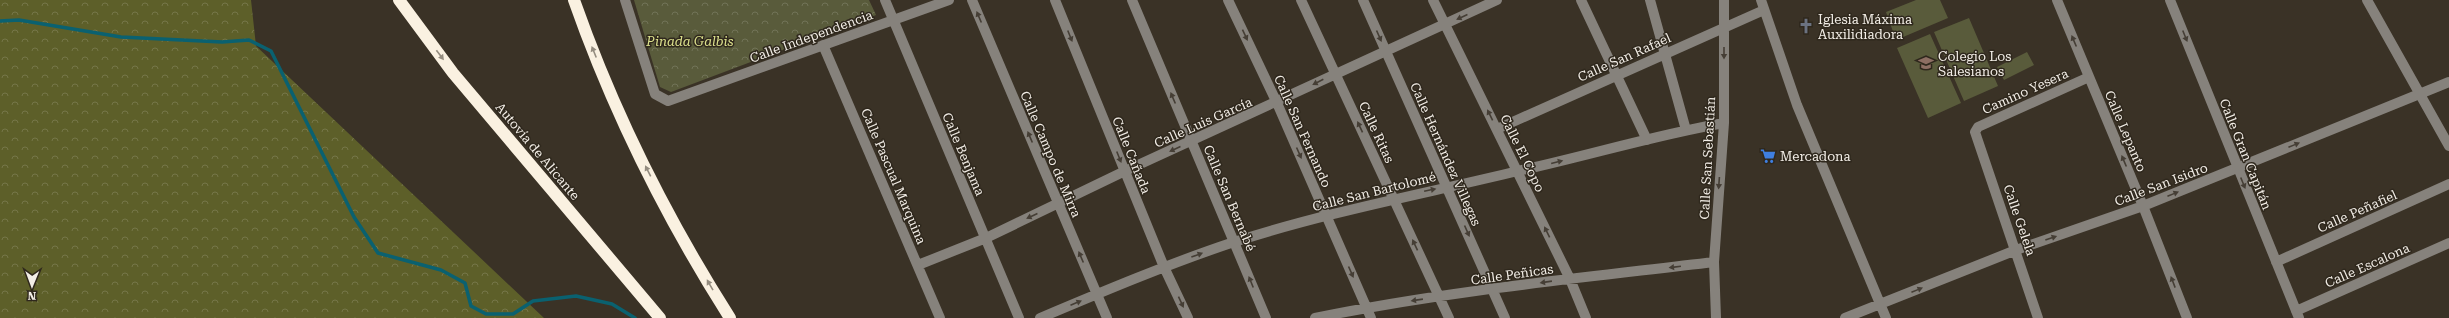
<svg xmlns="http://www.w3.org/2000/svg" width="2449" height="318" font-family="'Roboto Serif',serif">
<defs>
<pattern id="forest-crowns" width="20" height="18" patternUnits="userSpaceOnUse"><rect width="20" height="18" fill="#5d5f29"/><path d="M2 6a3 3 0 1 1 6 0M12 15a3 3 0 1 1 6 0" fill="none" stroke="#757648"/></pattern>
<pattern id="park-crowns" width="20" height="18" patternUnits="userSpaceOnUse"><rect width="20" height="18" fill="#595b3b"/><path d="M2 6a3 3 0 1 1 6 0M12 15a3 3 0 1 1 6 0" fill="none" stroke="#717357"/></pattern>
</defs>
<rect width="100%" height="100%" fill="#3a3226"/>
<!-- forest -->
<path fill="url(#forest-crowns)" d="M0 0H251L256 46 544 318H0Z"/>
<!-- park -->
<path fill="url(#park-crowns)" d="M634 0H869L876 15 671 92 660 87Z"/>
<!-- pitch -->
<path fill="#595b3b" d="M1916 0H1940L1948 18 1896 40 1886 12Z
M1969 18 1998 86 1964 101 1934 32Z
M1930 34 1961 103 1928 118 1897 48Z
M2027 52 2034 65 2004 80 1997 67Z"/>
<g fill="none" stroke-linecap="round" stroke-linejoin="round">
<!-- stream -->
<path stroke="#0a6170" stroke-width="3.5" d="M0 21 19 20 121 37 222 42 249 40 271 51 354 217 378 253 441 270 465 283 471 306 486 314H513L533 301 576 296 612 304 635 318"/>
<!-- minor -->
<path stroke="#86827c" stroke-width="10" d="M625 0 655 94 668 101 949 0
M885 0 1019 318
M972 0 1107 318
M1055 0 1164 267 1188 318
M1132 0 1266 318
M1228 0 1277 103 1371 318
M1301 0 1449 318
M1363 0 1505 318
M1433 0 1570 279 1586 318
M1581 0 1647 140
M1650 0 1686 130
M1761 0 1797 105 1886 318
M2057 0 2143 206 2187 318
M2170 0 2299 318
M2367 0 2449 146
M823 45 940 318
M1497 129 1764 10
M2276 262 2449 184
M918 265 986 238 1125 171 1497 0
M2296 311 2449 243
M1040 318C1104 291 1168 264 1234 242 1327 212 1423 194 1518 171 1587 156 1655 135 1724 123
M1315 318C1446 291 1581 278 1714 262
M1716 318 1714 262 1724 123V0
M1845 318 2016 250 2143 206 2449 82
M2038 318 1975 132 1978 127 2089 77"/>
<!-- highway -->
<path stroke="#faf1e1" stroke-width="12" d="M399 0 453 73 660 318
M574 0C613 111 667 219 730 318"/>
</g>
<!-- one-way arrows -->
<defs><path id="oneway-solid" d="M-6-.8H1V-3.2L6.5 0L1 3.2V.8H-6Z"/></defs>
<g fill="#453e35">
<use href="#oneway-solid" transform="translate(979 17) rotate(-113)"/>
<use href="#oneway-solid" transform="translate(1462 17) rotate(155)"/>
<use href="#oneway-solid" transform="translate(1245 35) rotate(65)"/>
<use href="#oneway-solid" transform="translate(1070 36) rotate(68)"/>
<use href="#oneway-solid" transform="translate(1379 36) rotate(66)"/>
<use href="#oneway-solid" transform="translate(2185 36) rotate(68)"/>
<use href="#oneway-solid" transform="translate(2074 41) rotate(-113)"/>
<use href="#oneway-solid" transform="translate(1724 53) rotate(90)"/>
<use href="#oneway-solid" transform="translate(1318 82) rotate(153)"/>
<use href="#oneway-solid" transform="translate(1173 98) rotate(-113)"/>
<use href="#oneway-solid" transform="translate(1490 115) rotate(-116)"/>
<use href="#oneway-solid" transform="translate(1360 127) rotate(-115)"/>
<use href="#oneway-solid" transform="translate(1030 137) rotate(-113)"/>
<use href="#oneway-solid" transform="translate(2294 145) rotate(-22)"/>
<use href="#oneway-solid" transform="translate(1175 149) rotate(156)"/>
<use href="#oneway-solid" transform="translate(1299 153) rotate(66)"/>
<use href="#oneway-solid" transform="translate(1119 157) rotate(68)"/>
<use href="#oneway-solid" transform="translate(2124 161) rotate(-113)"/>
<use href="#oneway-solid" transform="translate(1557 162) rotate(-14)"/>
<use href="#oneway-solid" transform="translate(1719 183) rotate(94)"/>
<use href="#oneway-solid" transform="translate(2243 183) rotate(68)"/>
<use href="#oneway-solid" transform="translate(1430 190) rotate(-12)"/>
<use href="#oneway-solid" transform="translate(2173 194) rotate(-22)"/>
<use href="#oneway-solid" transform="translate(1032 216) rotate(155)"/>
<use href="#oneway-solid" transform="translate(1467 231) rotate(66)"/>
<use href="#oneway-solid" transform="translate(1547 232) rotate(-116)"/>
<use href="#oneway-solid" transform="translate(2051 238) rotate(-19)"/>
<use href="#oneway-solid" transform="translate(1415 245) rotate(-115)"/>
<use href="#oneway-solid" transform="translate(1197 255) rotate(-20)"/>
<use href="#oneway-solid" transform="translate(1081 257) rotate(-113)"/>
<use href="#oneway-solid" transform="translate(1675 267) rotate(173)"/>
<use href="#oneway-solid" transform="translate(1351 272) rotate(66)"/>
<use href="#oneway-solid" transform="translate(1251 282) rotate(-112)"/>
<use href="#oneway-solid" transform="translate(1546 282) rotate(172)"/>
<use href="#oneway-solid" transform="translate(2173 282) rotate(-111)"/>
<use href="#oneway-solid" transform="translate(1917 290) rotate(-22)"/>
<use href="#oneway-solid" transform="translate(1417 300) rotate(172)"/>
<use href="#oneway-solid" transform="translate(1181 302) rotate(65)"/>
<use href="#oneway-solid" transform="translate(1076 303) rotate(-23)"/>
</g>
<g fill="#948c7f">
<use href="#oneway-solid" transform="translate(594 52) rotate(-112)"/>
<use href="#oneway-solid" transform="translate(440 55) rotate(53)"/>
<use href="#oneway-solid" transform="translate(648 171) rotate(-117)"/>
<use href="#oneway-solid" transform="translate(710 285) rotate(-120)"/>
</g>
<!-- icons -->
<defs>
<g id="church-bare" transform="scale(1.2)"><path d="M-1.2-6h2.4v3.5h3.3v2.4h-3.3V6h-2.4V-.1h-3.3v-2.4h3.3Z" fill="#6b7280" stroke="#2f281d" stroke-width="2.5" paint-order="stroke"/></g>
<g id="school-bare" transform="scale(1.2)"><path d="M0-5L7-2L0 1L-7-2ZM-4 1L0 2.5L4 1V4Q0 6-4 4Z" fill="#8d6e63" stroke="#2f281d" stroke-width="2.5" paint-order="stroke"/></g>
<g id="supermarket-bare" transform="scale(1.2)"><path d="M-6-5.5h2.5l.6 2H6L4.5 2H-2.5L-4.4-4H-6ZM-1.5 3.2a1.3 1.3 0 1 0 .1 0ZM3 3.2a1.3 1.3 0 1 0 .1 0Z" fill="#3f7fe0" stroke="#2f281d" stroke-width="2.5" paint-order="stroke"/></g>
</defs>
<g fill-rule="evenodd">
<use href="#church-bare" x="1806" y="26"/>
<use href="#school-bare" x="1926" y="63"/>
<use href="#supermarket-bare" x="1768" y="156"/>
</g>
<g text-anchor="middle" stroke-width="3" stroke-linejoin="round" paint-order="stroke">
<!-- poi labels -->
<g font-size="13" fill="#f2ede6" stroke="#2f281d" text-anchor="start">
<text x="1818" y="24">Iglesia Máxima<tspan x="1818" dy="15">Auxilidiadora</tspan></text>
<text x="1938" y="61">Colegio Los<tspan x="1938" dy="15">Salesianos</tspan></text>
<text x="1780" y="161">Mercadona</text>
</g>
<!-- street labels -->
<g font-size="13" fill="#f2ede6" stroke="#2f281d">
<text transform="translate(811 36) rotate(-20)" y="5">Calle Independencia</text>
<text transform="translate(1624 57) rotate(-24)" y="5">Calle San Rafael</text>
<text transform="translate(2025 91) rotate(-24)" y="5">Camino Yesera</text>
<text transform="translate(1203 122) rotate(-24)" y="5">Calle Luis García</text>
<text transform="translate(1303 131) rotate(66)" y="5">Calle San Fernando</text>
<text transform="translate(2126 131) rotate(67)" y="5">Calle Lepanto</text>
<text transform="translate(1377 132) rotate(65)" y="5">Calle Ritas</text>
<text transform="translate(538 151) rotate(50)" y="5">Autovía de Alicante</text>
<text transform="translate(1523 153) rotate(64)" y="5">Calle El Copo</text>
<text transform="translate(964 154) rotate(67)" y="5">Calle Benjama</text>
<text transform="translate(1051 154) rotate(67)" y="5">Calle Campo de Mirra</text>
<text transform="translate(1446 154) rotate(66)" y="5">Calle Hernández Villegas</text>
<text transform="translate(2246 154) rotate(68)" y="5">Calle Gran Capitán</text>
<text transform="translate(1132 155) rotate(68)" y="5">Calle Cañada</text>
<text transform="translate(1707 158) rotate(-87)" y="5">Calle San Sebastián</text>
<text transform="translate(894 176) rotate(67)" y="5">Calle Pascual Marquina</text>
<text transform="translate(2161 184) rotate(-21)" y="5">Calle San Isidro</text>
<text transform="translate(1374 191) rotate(-14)" y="5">Calle San Bartolomé</text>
<text transform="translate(1230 198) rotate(67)" y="5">Calle San Bernabé</text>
<text transform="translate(2357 211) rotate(-24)" y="5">Calle Peñafiel</text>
<text transform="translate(2020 220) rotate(71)" y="5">Calle Gelela</text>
<text transform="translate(2367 265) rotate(-24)" y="5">Calle Escalona</text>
<text transform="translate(1512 274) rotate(-8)" y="5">Calle Peñicas</text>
</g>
<!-- park labels -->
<g font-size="13" font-style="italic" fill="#dce18d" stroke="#2f281d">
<text x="690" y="46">Pinada Galbis</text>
</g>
</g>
<!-- north arrow -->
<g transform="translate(32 286) rotate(181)" stroke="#2f281d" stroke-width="3" paint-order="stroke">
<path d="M0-3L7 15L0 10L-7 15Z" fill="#f2ede6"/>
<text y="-6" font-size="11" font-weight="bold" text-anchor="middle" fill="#f2ede6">N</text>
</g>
</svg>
